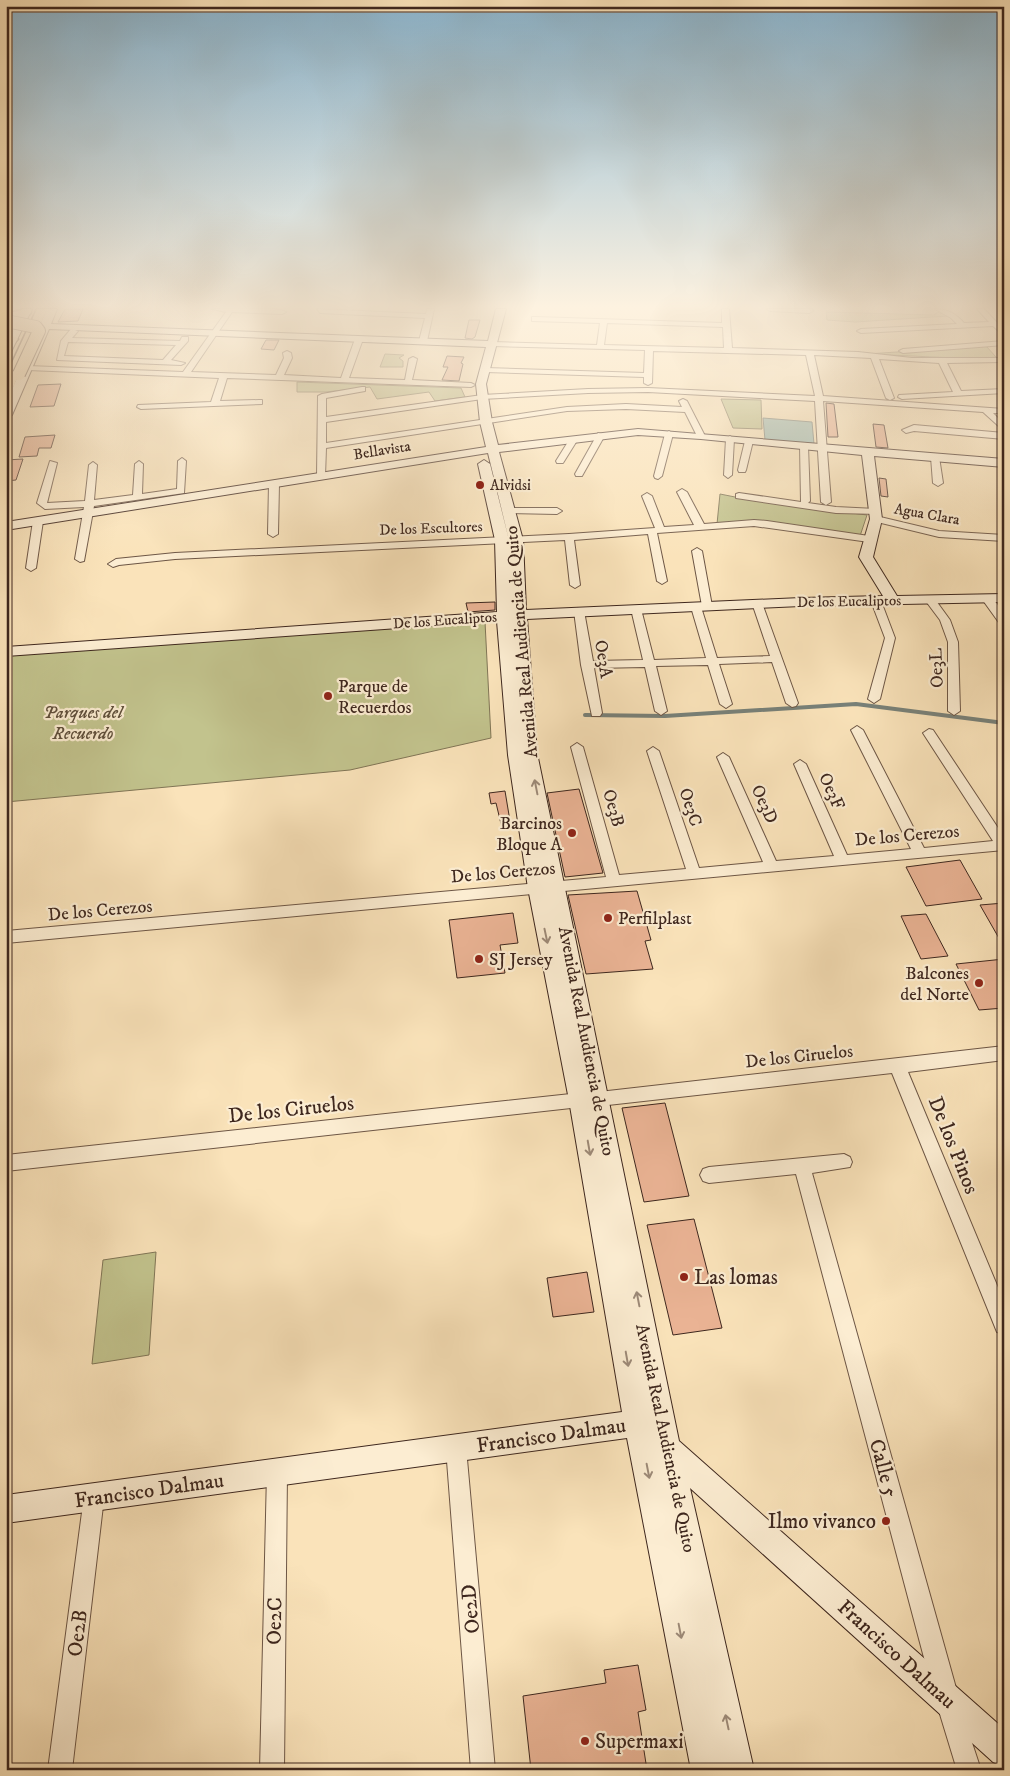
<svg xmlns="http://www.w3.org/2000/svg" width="1010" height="1776" font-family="'IM FELL DW Pica',serif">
<rect width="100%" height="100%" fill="#fae3ba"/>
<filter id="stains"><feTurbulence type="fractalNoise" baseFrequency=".004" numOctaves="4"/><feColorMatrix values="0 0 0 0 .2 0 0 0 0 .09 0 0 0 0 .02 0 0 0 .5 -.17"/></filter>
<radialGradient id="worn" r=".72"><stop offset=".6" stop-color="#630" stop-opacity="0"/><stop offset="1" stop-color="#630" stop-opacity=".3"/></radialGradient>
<!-- green -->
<path fill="#c2c38d" stroke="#807556" d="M826 312 933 315 939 312 948 316 855 322 827 320Z
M986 346 996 357 978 359 867 354Z
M385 354 404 355 399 358 403 361V367H380Z
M297 382 461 388 465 397 435 401 429 392 377 399 370 387 326 392H297Z
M721 399 761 400 762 429 733 428Z
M720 494 750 500 867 515 860 536 766 521 717 524Z
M485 622 491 738 350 770 6 802V655Z
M156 1252 149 1355 92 1364 103 1260Z"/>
<!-- water -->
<path fill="#9fbdb5" stroke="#788179" d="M763 418 812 422 814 444 765 440Z"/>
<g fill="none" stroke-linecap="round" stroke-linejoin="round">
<!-- stream -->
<path stroke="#788179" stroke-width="4" d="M585 715 665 716 856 704 1004 723"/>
</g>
<!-- building -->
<path fill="#eab394" stroke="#3e271e" d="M65 309H83L78 321 58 322Z
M469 320H480L475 337 472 339 465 338Z
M266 340H279L274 350 261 349Z
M447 356 464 357 461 363 463 364 459 381 442 380 448 367H443Z
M61 384 54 406 30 407 38 385Z
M826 403 834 404 838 437H828Z
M873 424 884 425 888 448 876 447Z
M55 435 51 448H39L37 456 19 457 25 437Z
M23 459 16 480 6 481V460Z
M879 478 886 479 888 497 881 496Z
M495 602V610L468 612 466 603Z
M579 789 603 873 565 877 547 793Z
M505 791 511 827 502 828 496 803 491 804 489 793Z
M960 860 982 899 926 906 906 867Z
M637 891 651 940 645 941 653 969 586 974 568 895Z
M1004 903V947L980 905Z
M513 913 518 943 500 945 505 973 457 978 449 920Z
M926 914 948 956 921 959 901 916Z
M1004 959V1008L979 1010 956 964Z
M665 1103 689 1196 644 1202 622 1108Z
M694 1219 722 1328 673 1335 647 1225Z
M587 1272 594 1312 553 1317 547 1278Z
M638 1665 646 1710 638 1712 647 1770H531L523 1696 606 1683 604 1670Z"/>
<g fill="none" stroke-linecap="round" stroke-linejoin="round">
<!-- street casing -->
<g stroke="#6d5645" stroke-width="2">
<path id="street" d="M212 309C226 309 276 306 286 312L282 314 232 312 191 372 276 375 284 358 283 353 287 351 291 353 292 358 284 375 341 378 355 339 359 337 363 339 349 378 405 380 409 359 413 357 417 359 412 380 471 383 475 385 471 387 227 378 220 401 259 400H262V404L141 409 137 407 138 405 211 402 219 378 28 370 24 368 28 366 183 372 226 312Z
M317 309 426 314 427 309H434L427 341 423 343 419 341 425 318 320 313Z
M722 309H729L732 348 858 352 912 358H1004L1002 362 947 363 961 391 1004 389V393L902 399 898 397 899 395 953 392 939 363 879 359 894 398 890 400 886 398 871 358 814 355 823 396 1004 409V413H993L1004 424V431L983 412 823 401 831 502 826 505 821 502 815 401 648 392 588 393 482 399 326 422V443L567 407 626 404 682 407 679 401 683 399 687 401 705 436 698 438 685 412 626 409 567 411 326 448 325 476 321 479 317 476 318 396 322 394 362 387H365V391L326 398V417L482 395 588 389 648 388 815 396 806 355 653 351 652 383 648 385 644 383V377L486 372 482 370 486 368 644 373 645 350 493 346 489 344 493 342 597 345 600 323 532 321V317H535L722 323ZM607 323 723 327 724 348 604 345Z
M767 309H812L813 311 809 313 770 311Z
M935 309C948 309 956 314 964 323L989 322 977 309H984L1004 330V336L993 326 861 333 857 331 861 329 957 324 951 318Z
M71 329 78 331 72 338 180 341 182 337H188V341L171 360 185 363 181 365 57 360 61 341ZM68 342 176 345 163 360 64 356Z
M1004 341V345L903 353 899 351 903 349Z
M914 425 1004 433V439L914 431 906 433 902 430Z
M669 431 673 434 662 476 658 479 655 478 654 476 665 434Z
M598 433 605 435 582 476H576L575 474Z
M730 436 734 439 732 475 728 478 724 475 726 439Z
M571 437 578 439 563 463H557L556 461Z
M749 438 753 441 746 470 745 472H739L738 470 745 441Z
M804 443 808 446 810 501 808 503 836 507 876 509 881 512 879 514 836 513 736 498V494L739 493 801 502 800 446Z
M935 454 939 457 943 483 938 486 933 483 931 457Z
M182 458 186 461 184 493 94 506 84 561 80 562 75 559 84 507 45 509 37 503 50 461 57 463 47 503 85 501 89 465 93 462 97 465 94 500 133 495 135 464 139 461 143 464 142 494 177 489 178 461Z
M274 481 279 484 278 534 273 537 268 534 269 484Z
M682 489 687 492 704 524 754 520 767 521 869 536 874 539 869 542 754 526 657 533 667 581 662 584 657 581 648 534 574 540 580 585 575 588 570 585 565 540 175 559 119 565 113 567 108 564 116 559 175 553 569 534 655 528 642 496 647 493 652 496 664 527 694 525 677 492Z
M509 508H557L562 511 557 514 506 513V509Z
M876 516 939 531 1004 535V541L939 537 873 521 871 519Z
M38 518 43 521 36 568 31 571 26 568 33 521Z
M697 548 702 551 712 606 707 609 702 606 692 551Z
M987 596C998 600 1004 614 1004 625L1000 624 982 599Z
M930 597 934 598 950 620 958 642 960 711 954 715 948 711V642L940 620 925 600Z
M876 598 881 601 895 638 880 699 874 703 868 699 885 638 871 601Z
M757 600 762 603 798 703 796 706 792 707 786 703 772 662 719 664 732 704 726 708 720 704 708 665 656 666 667 711 661 715 655 711 645 667 594 668 602 713 600 716H592L581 665 574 611 575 609H583L584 611 593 661 643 660 631 609 636 606 641 609 654 660 706 658 691 607 696 604 701 607 717 658 770 656 752 603Z
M857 726 863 730 924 848 993 841 923 733 929 729 933 730 1004 837V850L6 943V931L606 877 571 747 577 743 583 747 619 875 686 869 647 751 653 747 659 751 699 868 763 862 717 757 723 753 729 757 776 861 834 856 794 764 800 760 806 764 847 855 911 849 851 730Z
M1004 1046V1060L908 1072 1004 1302V1334L997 1332 892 1073 599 1106 593 1104 591 1099 593 1094 599 1092Z
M580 1093 586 1095 588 1100 586 1105 580 1107 6 1171V1155Z
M844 1154 850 1157 852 1162 850 1167 812 1173 956 1688 952 1696 944 1700 936 1696 932 1688 796 1174 709 1183 703 1181 700 1175 703 1169 709 1167Z
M456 1438 463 1441 466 1448 495 1770H471L446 1448 449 1441Z
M277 1463 284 1466 287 1473 284 1770H260L267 1473 270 1466Z
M94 1487 101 1490 104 1497 72 1770H48L84 1497 87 1490Z
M951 1699 959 1703 981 1770H957L939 1711 943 1703Z"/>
</g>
<!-- secondary casing -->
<g stroke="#3e271e" stroke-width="2">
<path id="secondary" d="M22 309H32L11 352 6 355V341Z
M47 309H57L51 324 488 341 496 309H506L486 384 492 422 498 445 638 429 1004 459V467L874 456 882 519 873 557 897 596 1004 594V602L801 606 527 619 537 753 679 1441 1004 1729V1767L993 1762 690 1488 754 1770H691L627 1438 6 1523V1495L622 1412 569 1100 528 888 508 755 497 621 6 656V647L497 612 495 540 478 464 484 460 490 464 509 540 512 611 509 540 488 453 6 530V522L486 447 480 422 476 384 486 347 49 329 12 415 6 418V403ZM638 435 701 439 862 455 870 519 859 557 883 596 801 598 526 610 523 540 499 452Z"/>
</g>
<!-- primary casing -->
<g stroke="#3e271e" stroke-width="3">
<path id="primary" d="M25 309 30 310 31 312 30 314 6 321V314Z
M37 309H47L12 390 6 394V376Z
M6 331 18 339 16 341 12 342 6 340Z"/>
</g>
<!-- street -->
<use href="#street" fill="#fcedd2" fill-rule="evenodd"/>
<!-- secondary -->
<use href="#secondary" fill="#fcedd2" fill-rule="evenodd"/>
<!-- primary -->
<use href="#primary" fill="#fae3ba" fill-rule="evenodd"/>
<!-- primary-bridge casing -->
<g stroke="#3e271e" stroke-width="14" stroke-linecap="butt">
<path id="primary-bridge" d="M6 321 36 327 39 331 19 374"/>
</g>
<!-- primary-bridge -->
<use href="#primary-bridge" stroke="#fae3ba" stroke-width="12"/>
</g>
<!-- one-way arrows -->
<defs><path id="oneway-shaft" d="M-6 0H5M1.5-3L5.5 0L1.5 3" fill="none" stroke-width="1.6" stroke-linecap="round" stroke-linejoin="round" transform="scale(1.25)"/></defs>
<g stroke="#9d8a78">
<use href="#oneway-shaft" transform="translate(536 787) rotate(-101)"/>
<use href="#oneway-shaft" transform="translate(546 936) rotate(78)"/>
<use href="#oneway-shaft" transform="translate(589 1148) rotate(80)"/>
<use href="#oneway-shaft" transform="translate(638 1299) rotate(-101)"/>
<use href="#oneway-shaft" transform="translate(627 1359) rotate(80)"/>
<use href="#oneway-shaft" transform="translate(648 1471) rotate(79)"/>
<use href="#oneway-shaft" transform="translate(680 1631) rotate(79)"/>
<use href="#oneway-shaft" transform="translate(727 1722) rotate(-102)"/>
</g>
<!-- sky -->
<linearGradient id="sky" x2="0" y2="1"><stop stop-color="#8bb8d4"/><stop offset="0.55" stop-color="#fdf2e0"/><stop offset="1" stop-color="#fdf2e0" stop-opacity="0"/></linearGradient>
<rect width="1010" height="558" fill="url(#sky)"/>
<!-- markers -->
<g fill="#8f2418" stroke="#fcedd2" stroke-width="2">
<circle cx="480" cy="485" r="5"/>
<circle cx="328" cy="696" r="5"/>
<circle cx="572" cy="833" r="5"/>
<circle cx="608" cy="918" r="5"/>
<circle cx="479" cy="959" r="5"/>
<circle cx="979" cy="983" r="5"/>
<circle cx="684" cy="1277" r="5"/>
<circle cx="886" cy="1521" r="5"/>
<circle cx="585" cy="1741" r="5"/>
</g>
<g text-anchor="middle" stroke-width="4.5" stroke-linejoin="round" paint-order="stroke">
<!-- far-street labels -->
<g font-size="15" fill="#3e271e" stroke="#fcedd2">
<text transform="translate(382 450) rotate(-9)" y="5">Bellavista</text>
<text transform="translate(927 514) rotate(10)" y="5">Agua Clara</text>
<text transform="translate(431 528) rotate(-2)" y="5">De los Escultores</text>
<text transform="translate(849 601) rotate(-1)" y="5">De los Eucaliptos</text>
<text transform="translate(445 620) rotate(-4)" y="5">De los Eucaliptos</text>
</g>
<!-- far-poi labels -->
<g font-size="15" fill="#3e271e" stroke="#fcedd2" text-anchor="start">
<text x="490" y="490">Alvidsi</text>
</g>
<!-- street labels -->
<g font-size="18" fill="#3e271e" stroke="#fcedd2">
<text transform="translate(521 642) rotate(-95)" y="6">Avenida Real Audiencia de Quito</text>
<text transform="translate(604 659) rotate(81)" y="6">Oe3A</text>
<text transform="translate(936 668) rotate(-92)" y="6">Oe3L</text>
<text transform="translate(832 791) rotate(66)" y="6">Oe3F</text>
<text transform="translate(765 804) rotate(66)" y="6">Oe3D</text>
<text transform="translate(691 807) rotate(72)" y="6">Oe3C</text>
<text transform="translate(614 808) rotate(74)" y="6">Oe3B</text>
<text transform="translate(907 835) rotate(-5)" y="6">De los Cerezos</text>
<text transform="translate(503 872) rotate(-5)" y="6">De los Cerezos</text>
<text transform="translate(100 910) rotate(-5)" y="6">De los Cerezos</text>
<text transform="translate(587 1041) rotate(79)" y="6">Avenida Real Audiencia de Quito</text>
<text transform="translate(799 1056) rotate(-6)" y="6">De los Ciruelos</text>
<text transform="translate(666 1438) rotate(78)" y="6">Avenida Real Audiencia de Quito</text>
</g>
<!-- poi labels -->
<g font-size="18" fill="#3e271e" stroke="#fcedd2" text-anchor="start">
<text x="338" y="692">Parque de<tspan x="338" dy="21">Recuerdos</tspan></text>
<text x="562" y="829" text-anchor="end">Barcinos<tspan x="562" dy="21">Bloque A</tspan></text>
<text x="618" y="924">Perfilplast</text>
<text x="489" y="965">SJ Jersey</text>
<text x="969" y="979" text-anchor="end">Balcones<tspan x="969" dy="21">del Norte</tspan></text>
</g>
<!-- park labels -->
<g font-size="18" font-style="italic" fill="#5f4e3a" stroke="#fcedd2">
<text x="83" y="718">Parques del<tspan x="83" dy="21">Recuerdo</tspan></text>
</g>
<!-- near-street labels -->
<g font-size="21" fill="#3e271e" stroke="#fcedd2">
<text transform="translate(291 1109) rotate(-6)" y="7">De los Ciruelos</text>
<text transform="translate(954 1145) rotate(68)" y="7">De los Pinos</text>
<text transform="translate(551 1435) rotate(-8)" y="7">Francisco Dalmau</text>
<text transform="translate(884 1468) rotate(75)" y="7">Calle 5</text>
<text transform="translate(149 1490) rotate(-8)" y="7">Francisco Dalmau</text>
<text transform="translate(470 1609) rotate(-95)" y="7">Oe2D</text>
<text transform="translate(274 1621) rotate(-89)" y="7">Oe2C</text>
<text transform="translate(77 1633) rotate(-83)" y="7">Oe2B</text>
<text transform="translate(897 1654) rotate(42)" y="7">Francisco Dalmau</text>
</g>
<!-- near-poi labels -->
<g font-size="21" fill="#3e271e" stroke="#fcedd2" text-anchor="start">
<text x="694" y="1284">Las lomas</text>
<text x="876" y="1528" text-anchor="end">Ilmo vivanco</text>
<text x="595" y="1748">Supermaxi</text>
</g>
</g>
<!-- margin -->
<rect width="1010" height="1776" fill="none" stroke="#fae3ba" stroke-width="25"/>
<rect x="8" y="8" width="995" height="1761" fill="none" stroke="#3e271e" stroke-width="2.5"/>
<rect x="12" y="12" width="985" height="1751" fill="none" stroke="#3e271e"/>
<rect width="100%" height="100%" filter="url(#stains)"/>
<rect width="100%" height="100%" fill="url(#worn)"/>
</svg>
